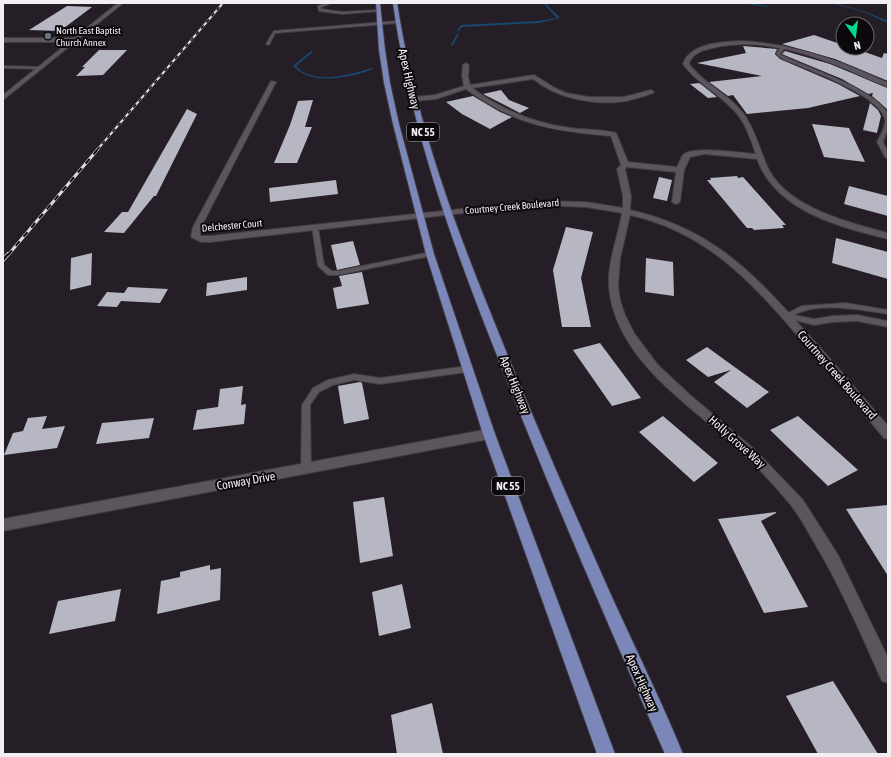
<svg xmlns="http://www.w3.org/2000/svg" width="891" height="757" font-family="'Asap Condensed',sans-serif">
<rect width="100%" height="100%" fill="#251e26"/>
<g fill="none" stroke-linecap="round" stroke-linejoin="round">
<!-- stream -->
<path fill="#194871" fill-rule="evenodd" d="M545 3H547L546 4 560 18 539 23 462 27 459 31H457L461 25 539 21 557 18 544 4Z
M742 3H748L768 6 767 7Z
M832 3H835L866 12 888 21V23L864 12Z
M457 34 458 33 459 34 453 45H451Z
M311 51 313 52 296 66C298 68 300 70 303 72 324 83 351 74 372 68L373 69C357 76 326 82 309 76 302 74 298 70 293 66Z"/>
</g>
<!-- building -->
<path fill="#b6b7c3" d="M67 6 92 7 60 31 29 30Z
M814 35 843 45V48H853L882 58 884 53 888 54V81L835 59 782 44Z
M743 46 777 49 775 54 780 59 838 84 860 96 808 108 747 114 733 95 728 96 709 82 762 76 697 63 746 53Z
M99 50H127L103 75 76 76 85 67H82Z
M785 51 830 64 888 88V110L872 96 873 93 868 94 842 79 784 55 782 54Z
M699 83 702 85 717 97 708 98 690 84Z
M501 90 509 100 529 108 520 113 483 94Z
M473 96 500 112 512 117 490 129 462 114 446 102Z
M313 100 305 127H312L297 163H274L290 125 298 101Z
M870 103 878 110 881 116 877 133 863 130Z
M187 109 197 114 156 196H154L124 233 104 232 122 212H128Z
M812 124 849 128 865 162 824 157Z
M737 176 738 178 743 177 786 225H782L784 228 754 230 752 228H747L707 180H711L710 178Z
M659 177 672 180 667 201 653 198Z
M336 180 338 194 270 202 269 188Z
M849 186 888 196V216L844 204Z
M566 227 593 232 581 278 591 327H562L553 270Z
M836 238 888 252V279L832 263Z
M353 241 360 265 337 270 331 245Z
M92 253 91 285 70 290 71 258Z
M646 258 673 262 674 296 645 292Z
M362 272 369 304 337 309 333 288 342 286 339 276Z
M247 277V290L206 296 207 283Z
M128 287 168 289 160 303 121 301 117 307 97 306 107 292 124 293Z
M600 343 641 398 612 406 573 350Z
M707 347 736 368 769 392 747 408 714 382 731 370 708 377 686 360Z
M360 382 362 383 369 419 344 424 338 386Z
M243 386 241 405 246 404 244 424 193 430 197 410 218 407 220 389Z
M47 416 42 429 65 426 57 448 4 455 13 433 23 431 28 418Z
M663 416 718 463 694 482 639 432Z
M798 416 858 470 828 486 770 430Z
M154 418 149 438 96 444 102 423Z
M384 497 393 556 360 563 353 502Z
M888 505V576L846 509Z
M776 512V513L761 521 808 607 764 613 718 519Z
M210 565V570L221 568 220 600 157 614 161 581 180 577V572Z
M402 584 411 628 379 636 372 592Z
M121 589 115 621 49 634 58 601Z
M833 681 878 754H818L786 696Z
M432 703 443 754H397L391 715Z"/>
<g fill="none" stroke-linecap="round" stroke-linejoin="round">
<!-- service casing -->
<g stroke="#403b41" stroke-width="2">
<path id="service" d="M327 3H332L321 7V9L342 12 378 10 380 11 342 14 319 11 318 6Z
M397 21 398 23 275 33 269 45 266 44 274 31Z
M783 46 786 47 780 54 783 56C806 67 880 91 888 115 890 124 886 134 883 142L888 152V159L885 157 877 142C880 136 886 126 885 119 878 93 804 69 781 58L776 54 778 50Z
M3 66 41 67 43 68 41 69 3 68Z
M315 225 318 227 324 265 332 271H338L430 252 433 254 430 256 338 275H328L318 266 312 227Z
M846 303 888 310V314C861 310 819 301 794 315L814 319 833 316 857 315 888 321V327L857 321 833 322 814 325 787 318 783 316 801 306Z
M467 366 471 369 467 372 380 384 354 380 333 385 319 392 310 405 311 469 309 472 306 473 303 472 301 469 302 405 313 388 328 380 354 374 380 378Z"/>
</g>
<!-- minor casing -->
<g stroke="#403b41" stroke-width="2">
<path id="minor" d="M3 38H76L79 40 76 42H3Z
M741 41C792 43 842 61 888 83V87C874 82 860 75 846 69 805 52 757 37 713 48 703 50 692 53 689 64 704 84 728 93 743 113 756 130 760 152 769 170 789 208 850 223 888 233V239C839 227 776 211 757 159L705 154 690 157 684 170 680 202 676 204 672 202 676 172 627 167 625 169 631 196 630 210C710 228 752 271 804 330 833 361 860 394 888 426V439L884 438C855 404 827 369 797 335 749 279 705 232 630 215L620 259 618 286 620 300 625 315 634 333 658 365 689 394 754 449 803 500 838 555 888 658V683L882 681C860 632 839 583 811 537 805 526 798 514 790 504 771 481 751 460 729 441 682 399 615 356 609 287 607 262 618 238 622 213L586 207 535 205 210 242H201L191 237 193 227 271 81 276 82 201 227 200 236H210L535 201 586 202 623 208V196L617 169 621 165 611 136C552 131 515 125 466 89L436 99 414 101 411 99 414 97 435 95 464 86 462 76 463 65 466 63 469 65 468 76 470 85 534 75 555 88 566 93 589 97H624L651 90 654 92 653 93C644 96 635 99 626 101 595 106 558 99 533 79L472 88C502 110 533 123 571 128 586 130 602 129 616 133L628 162 677 167C679 164 681 156 684 154 694 146 742 153 756 154 751 141 747 126 738 115 722 95 698 85 683 64 690 43 722 42 741 41Z
M489 429 493 430 495 434 493 438 489 439 3 531V519Z"/>
</g>
<!-- tertiary casing -->
<g stroke="#403b41" stroke-width="2">
<path id="tertiary" d="M118 3H123L3 100V95Z"/>
</g>
<!-- primary casing -->
<g stroke="#403b41" stroke-width="2">
<path id="primary" d="M376 3H380L385 50 390 83 399 124 434 254 495 434 615 754H597L483 434 426 254 393 124 384 83 379 50Z
M393 3H397C414 111 448 208 489 309 527 405 569 501 611 595 635 648 661 700 683 754H665C609 626 553 498 502 368 454 248 411 132 393 3Z"/>
</g>
<!-- service -->
<use href="#service" fill="#5c555d" fill-rule="evenodd"/>
<!-- minor -->
<use href="#minor" fill="#5c555d" fill-rule="evenodd"/>
<!-- tertiary -->
<use href="#tertiary" fill="#5c555d" fill-rule="evenodd"/>
<!-- primary -->
<use href="#primary" fill="#7b87b8" fill-rule="evenodd"/>
<!-- rail-far2 casing -->
<g stroke="#ddd8de" stroke-width="2">
<path id="rail-far2" d="M97 150 223 3"/>
</g>
<!-- rail-far1 casing -->
<g stroke="#ddd8de" stroke-width="3">
<path id="rail-far1" d="M8 255 98 149"/>
</g>
<!-- rail casing -->
<g stroke="#ddd8de" stroke-width="4">
<path id="rail" d="M3 260 8 254"/>
</g>
<!-- rail-far2 -->
<use href="#rail-far2" stroke="#0c090d" stroke-width="1.5" stroke-dasharray="4" stroke-linecap="butt"/>
<!-- rail-far1 -->
<use href="#rail-far1" stroke="#0c090d" stroke-width="2" stroke-dasharray="6" stroke-linecap="butt"/>
<!-- rail -->
<use href="#rail" stroke="#0c090d" stroke-width="2.5" stroke-dasharray="8" stroke-linecap="butt"/>
</g>
<!-- markers -->
<circle fill="#6b7280" stroke="#0c090d" stroke-width="1.5" cx="48" cy="36" r="4"/>
<g text-anchor="middle" stroke-width="4" stroke-linejoin="round" paint-order="stroke">
<!-- far-poi labels -->
<g font-size="10" fill="#f2eef3" stroke="#0c090d" text-anchor="start">
<text x="56" y="34">North East Baptist<tspan x="56" dy="12">Church Annex</tspan></text>
</g>
<!-- far-street labels -->
<g font-size="10" fill="#f2eef3" stroke="#0c090d">
<text transform="translate(512 206) rotate(-5)" y="4">Courtney Creek Boulevard</text>
<text transform="translate(232 225) rotate(-5)" y="4">Delchester Court</text>
</g>
<!-- shield labels -->
<g fill="#0c090d" stroke="#ada9ae" stroke-width="1">
<rect x="407" y="123" width="32" height="18" rx="3"/>
<rect x="492" y="477" width="32" height="18" rx="3"/>
</g>
<g font-size="11" font-weight="bold" fill="#f2eef3">
<text x="423" y="136">NC 55</text>
<text x="508" y="490">NC 55</text>
</g>
<!-- street labels -->
<g font-size="12" fill="#f2eef3" stroke="#0c090d">
<text transform="translate(409 79) rotate(77)" y="4">Apex Highway</text>
<text transform="translate(837 375) rotate(49)" y="4">Courtney Creek Boulevard</text>
<text transform="translate(515 385) rotate(68)" y="4">Apex Highway</text>
<text transform="translate(737 442) rotate(42)" y="4">Holly Grove Way</text>
<text transform="translate(246 481) rotate(-10)" y="4">Conway Drive</text>
<text transform="translate(642 683) rotate(66)" y="4">Apex Highway</text>
</g>
</g>
<!-- border -->
<rect width="891" height="757" fill="none" stroke="#f2eef3" stroke-width="8"/>
<!-- north arrow -->
<g transform="translate(855 36) rotate(166)"><circle r="19" fill="#0c090d" stroke="#686569"/>
<path d="M0-3L7 15L0 10L-7 15Z" fill="#03d98b"/>
<text y="-6" font-size="11" font-weight="bold" text-anchor="middle" fill="#f2eef3">N</text>
</g>
</svg>
